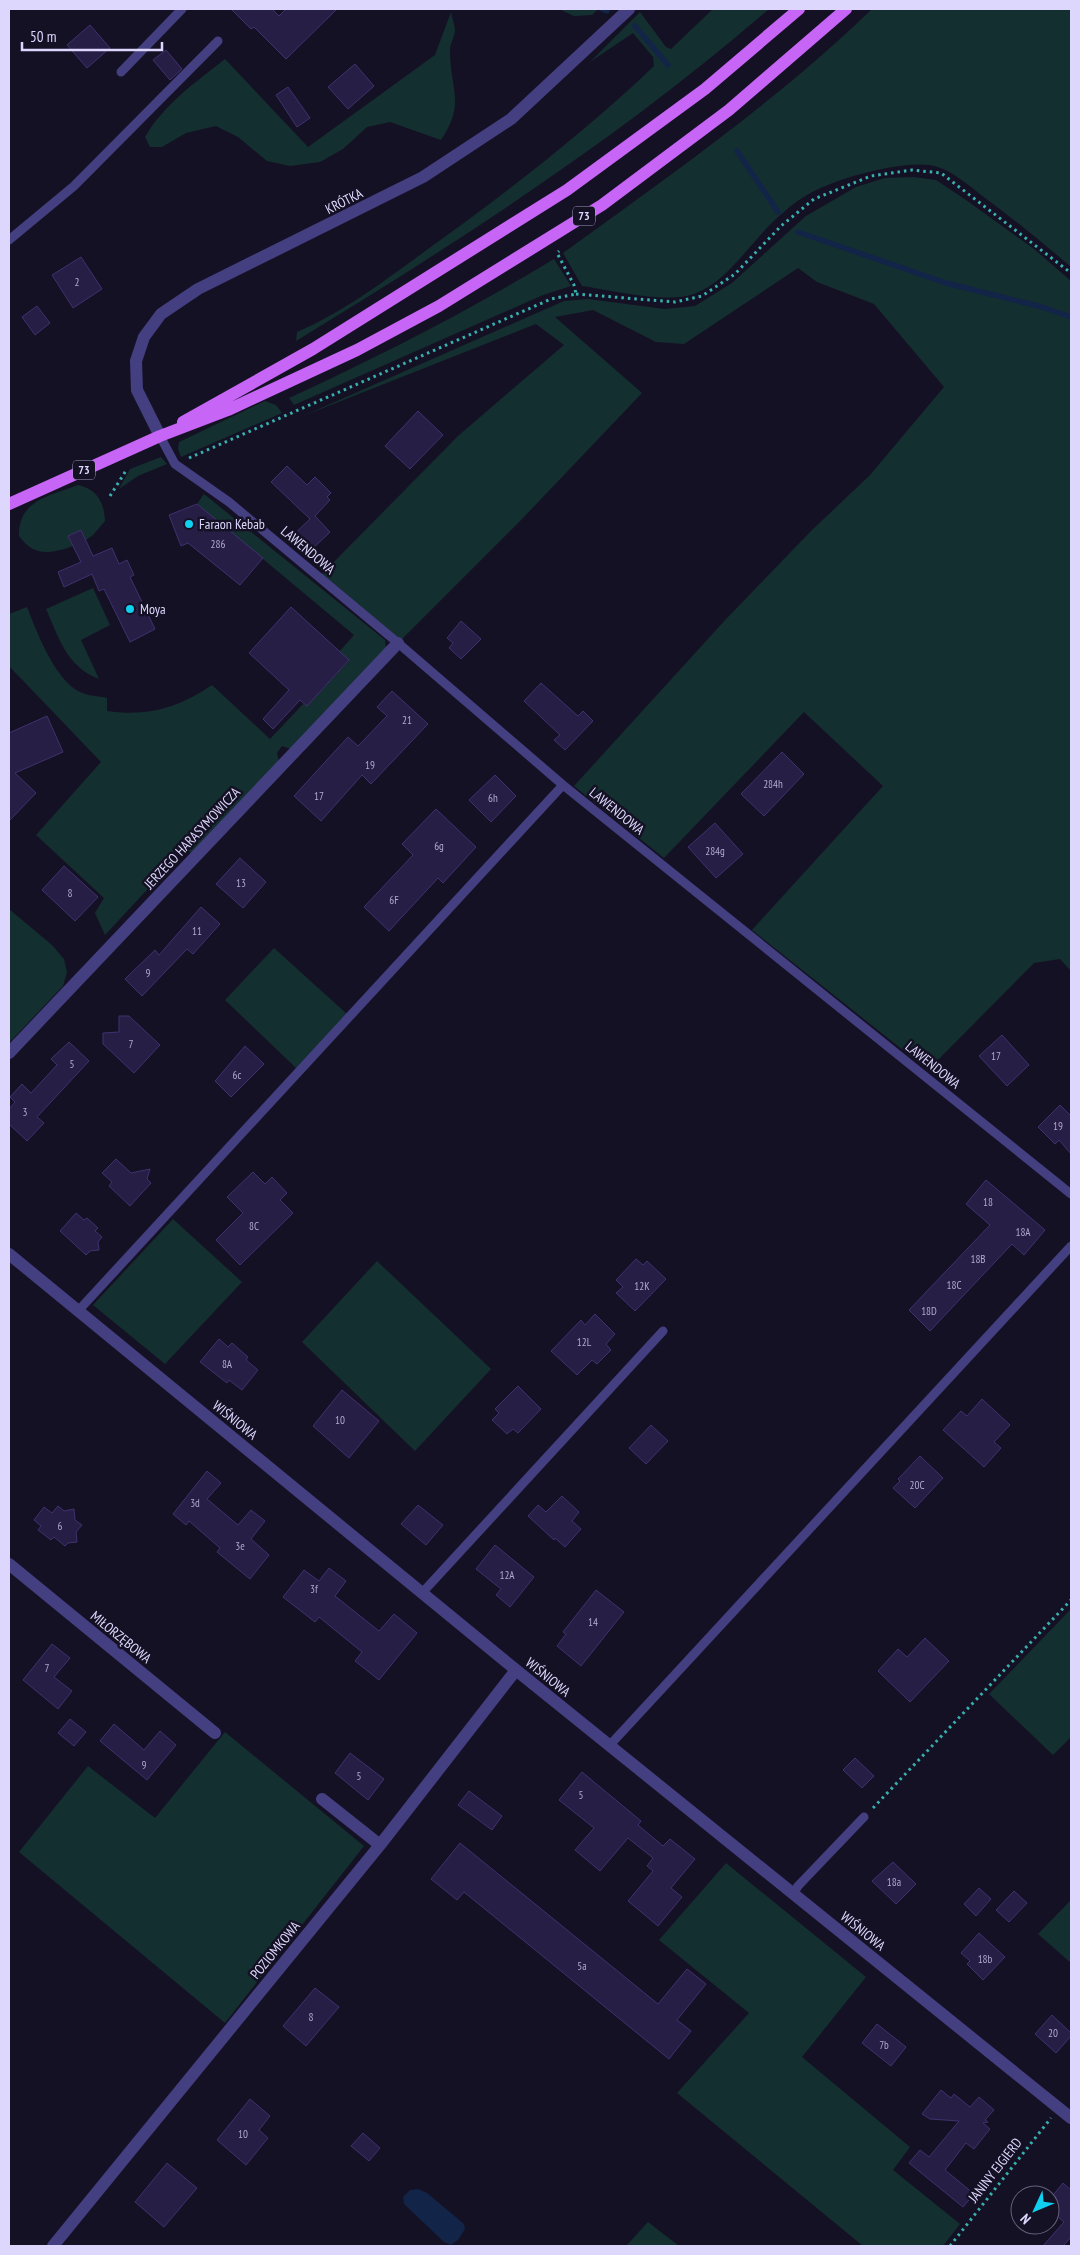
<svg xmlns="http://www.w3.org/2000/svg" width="1080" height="2255" font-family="'PT Sans Narrow',sans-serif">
<rect width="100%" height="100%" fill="#151125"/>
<!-- green -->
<path fill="#142f2f" d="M559 9H598L592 15 574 16Z
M713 9H769C624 135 460 241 296 341L297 332C344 312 387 279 428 249 507 192 584 133 654 66L653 57 633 33 590 62 640 12 666 47 671 49Z
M872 9H1071V267C1043 243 1015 220 985 198 971 187 955 173 938 167 909 157 833 179 807 195 796 201 786 210 777 218 749 243 730 280 694 294 668 304 610 290 582 286L563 253C669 176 778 100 872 9Z
M451 12C452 18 455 25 455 31 454 38 450 44 450 50 450 90 466 103 441 140L390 122 367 127 343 149 320 162 290 166 267 161 238 137 216 126 186 133 162 147H150L145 137C164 104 196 82 225 59L308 147 435 55Z
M914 177 936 180 966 200 1034 249 1071 281V971L1060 959 1034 963 928 1070 752 930 883 786 804 712 664 858 574 786 727 618 811 531 870 475 944 387 874 304 817 282 798 268 684 344 656 342 593 310 555 317 642 393 523 518 401 640 321 575 458 436 564 345 536 324 303 416 564 301 588 299 665 309 695 306 732 283 806 216 856 187 885 178Z
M554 259 571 286 543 295 294 405 289 398C380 356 468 311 554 259Z
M265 401 276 405 282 413 181 457 178 449 179 442Z
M161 457 167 464 138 476 119 489 130 469Z
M78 485C97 489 104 502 105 521L93 535 86 540 81 530 68 536 73 546C51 554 34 557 19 536 18 500 50 496 78 485Z
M204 494 385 640 386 648 291 749 282 746 277 753 279 761 194 853 182 852 105 935 95 913 104 898 36 835 101 762 9 666V614L27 607C37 632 54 679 80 692 88 696 98 696 107 698V711C147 717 179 708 212 685L270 739 304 703 307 706 349 661 339 652 354 635 197 504Z
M93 588 110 625 81 640 99 679C67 667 59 638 46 609Z
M9 909 52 945 64 959 67 972 63 986 9 1043Z
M274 948 347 1014 296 1068 225 1000Z
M173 1219 242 1282 165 1364 93 1305Z
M377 1261 491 1369 415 1451 302 1342Z
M1071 1609V1737L1053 1755 989 1694Z
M225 1732 364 1846 225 2023 19 1852 88 1766 155 1818Z
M726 1863 866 1977 802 2057 910 2147 893 2170 960 2224 943 2246H863L677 2093 749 2013 659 1940Z
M1071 1900V1963L1038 1934Z
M648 2222 679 2246H626Z"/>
<!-- water -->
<path fill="#122448" d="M418 2189 427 2193 464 2224 465 2229 458 2240 451 2245 444 2242 404 2204 403 2197 410 2190Z"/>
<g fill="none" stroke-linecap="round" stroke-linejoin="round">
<!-- stream -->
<path stroke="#122448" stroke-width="5.5" d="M602 9 607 11
M635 26 668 65
M737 151 778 212
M798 232 946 283 1042 307 1071 317"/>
</g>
<!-- building -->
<path fill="#271e45" stroke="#403170" d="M231 9H272L279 16 286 9H337L286 59 254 27 251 29Z
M90 25 110 48 87 68 67 45Z
M166 50 182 69 170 80 153 60Z
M355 64 374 86 348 109 328 87Z
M288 87 310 118 297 127 276 95Z
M81 257 102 289 73 308 52 275Z
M37 306 50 323 35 335 22 317Z
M418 411 443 435 410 469 385 446Z
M287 466 307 485 315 477 331 493 327 497 330 500 315 516 330 532 306 555 290 538 310 519 271 482Z
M197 504 263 558 240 585 188 543 181 546 169 515Z
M81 530 93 556 112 548 119 564 127 560 134 575 130 577 155 629 130 642 104 589 99 591 92 574 64 587 58 572 81 562 68 536Z
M291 607 349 660 307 706 300 700 273 729 263 719 289 690 249 653Z
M461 621 481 639 461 659 449 648 453 643 447 638Z
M541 683 578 716 583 711 593 721 565 750 554 740 560 735 524 701Z
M392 691 428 724 371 784 362 775 321 821 294 796 348 737 358 746 387 716 377 707Z
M47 716 63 752 15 773 36 793 9 821V733Z
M782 752 804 774 764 816 741 794Z
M495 775 516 796 491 822 469 800Z
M436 809 476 847 443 883 438 878 389 931 364 907 413 855 402 844Z
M715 823 743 854 716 878 688 847Z
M240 858 266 882 243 908 216 884Z
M64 866 98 897 75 921 42 890Z
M201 907 220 924 193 954 187 949 142 996 125 979 155 950 159 955Z
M119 1016H129L160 1045 134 1073 103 1044V1033L119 1032Z
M1002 1035 1029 1065 1007 1086 979 1056Z
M69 1042 89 1061 37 1117 44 1123 27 1141 9 1124V1109L15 1102 10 1097 22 1084 31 1093 57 1065 51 1059Z
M245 1046 264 1064 231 1097 215 1081Z
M1060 1105 1071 1116V1154L1059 1140 1055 1144 1038 1127Z
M116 1159 131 1173 150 1169 147 1179 151 1183 130 1206 109 1186 112 1182 102 1173Z
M253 1172 265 1184 272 1177 287 1193 280 1200 293 1213 240 1265 216 1240 243 1213 227 1197Z
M986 1180 1045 1230 1024 1255 1012 1244 930 1331 909 1310 990 1225 966 1204Z
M76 1213 84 1220 87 1218 98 1228 95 1231 102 1237 98 1242 99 1250 90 1251 86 1255 60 1231Z
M636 1259 643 1265 647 1261 666 1279 635 1311 616 1293 623 1287 616 1280Z
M595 1314 615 1334 606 1344 611 1350 597 1364 592 1360 577 1375 551 1351 581 1320 585 1325Z
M219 1339 228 1347 232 1343 248 1357 246 1360 258 1370 242 1390 229 1380 227 1383 200 1362Z
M518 1386 541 1409 518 1433 513 1429 507 1434 492 1420 499 1413 495 1409Z
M342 1390 379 1421 349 1458 313 1426Z
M982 1399 1010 1425 994 1442 1001 1448 984 1467 943 1430 961 1411 967 1416Z
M651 1425 668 1441 646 1464 629 1448Z
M920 1456 943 1478 915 1508 893 1488 900 1481 898 1479Z
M207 1471 221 1483 207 1499 238 1525 251 1510 265 1521 251 1539 269 1555 250 1579 217 1552 220 1548 189 1521 186 1525 173 1514Z
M562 1496 579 1512 572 1521 581 1529 565 1547 555 1538 554 1540 528 1516 538 1505 546 1512Z
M418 1505 443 1525 426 1545 401 1524Z
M58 1506 64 1511 74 1509 75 1520 82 1525 76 1532 77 1542 68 1543 65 1546 54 1537 51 1540 38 1530 41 1526 34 1520 44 1507 52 1513Z
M495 1545 534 1577 510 1607 496 1595 501 1589 476 1569Z
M329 1568 346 1581 335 1596 379 1631 394 1614 417 1633 379 1680 355 1661 362 1652 319 1617 315 1622 283 1597 304 1570 319 1581Z
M596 1590 624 1612 581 1666 557 1646 566 1634 563 1632Z
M925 1638 949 1661 910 1702 878 1671 898 1649 907 1657Z
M52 1644 70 1658 54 1677 72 1691 58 1709 23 1680Z
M70 1719 86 1732 74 1746 58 1733Z
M114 1724 144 1750 160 1731 176 1745 147 1780 100 1741Z
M350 1753 384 1779 368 1800 335 1773Z
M855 1758 874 1776 862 1788 843 1770Z
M582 1772 641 1821 638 1825 663 1846 670 1839 695 1859 671 1888 682 1897 658 1926 628 1901 653 1871 647 1866 653 1858 628 1838 600 1871 575 1850 594 1828 559 1800Z
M469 1791 502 1816 492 1830 458 1805Z
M460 1843 658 2004 687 1969 706 1984 677 2020 691 2031 669 2059 464 1892 457 1900 431 1879Z
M893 1862 916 1884 896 1904 872 1881Z
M979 1888 991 1899 976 1916 964 1904Z
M1014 1891 1027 1903 1009 1922 996 1910Z
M979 1933 1005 1957 983 1980 967 1964 970 1961 961 1953Z
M315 1988 339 2007 306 2046 283 2026Z
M1052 2015 1071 2033V2036L1056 2053 1035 2034Z
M877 2024 906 2047 891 2066 862 2043Z
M941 2090 951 2098 954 2094 970 2107 979 2097 994 2110 985 2120 988 2122 983 2123 990 2129 974 2149 966 2143 945 2170 974 2194 963 2207 909 2163 920 2150 929 2157 959 2121 930 2119 922 2114Z
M250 2099 270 2116 259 2130 268 2138 246 2165 217 2140Z
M363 2133 380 2148 369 2161 351 2146Z
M167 2163 197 2188 164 2227 135 2202Z
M1063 2183 1071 2190V2237L1063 2246H1043L1064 2222 1050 2210V2199Z"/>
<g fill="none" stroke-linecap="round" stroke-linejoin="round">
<!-- path -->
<path stroke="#37b1af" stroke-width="3" stroke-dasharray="2.5 4" stroke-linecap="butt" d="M576 294 675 302 702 296 735 274 781 226 814 199 871 176 912 170 941 173 1071 273
M189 458 551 299 576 294 574 285 557 253 559 251
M110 496 127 469
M873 1808 1071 1600
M950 2246 1051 2118"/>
<!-- lane -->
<path stroke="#443f81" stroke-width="9" d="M121 72 182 9
M9 240 74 186 218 41
M160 436 175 464 229 502 398 643 563 785 1071 1194
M78 1311 563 785
M422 1593 663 1331
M609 1746 1071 1246
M793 1894 798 1886 864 1817"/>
<!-- street -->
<path stroke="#443f81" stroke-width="12" d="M160 436 137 390 136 361 144 337 161 314 198 289 423 177 511 119 629 9
M9 1053 398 643
M9 1254 516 1670 1071 2118
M9 1564 215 1733
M322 1799 380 1845
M53 2246 380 1845 516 1670"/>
<!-- primary -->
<path stroke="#c665f6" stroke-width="12" d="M183 422 313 349 567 190 705 89 799 9
M9 504 160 436 228 410 357 350 439 306 602 205 729 110 846 9"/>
</g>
<!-- markers -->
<g fill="#10d0f0" stroke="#151125" stroke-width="2">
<circle cx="189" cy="524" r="5"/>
<circle cx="130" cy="609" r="5"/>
</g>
<g text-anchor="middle" stroke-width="5" stroke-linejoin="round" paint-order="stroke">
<!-- number labels -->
<g font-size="11" fill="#b0a9cf">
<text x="77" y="286">2</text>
<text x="218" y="548">286</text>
<text x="407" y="724">21</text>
<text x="370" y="769">19</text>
<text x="773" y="788">284h</text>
<text x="319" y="800">17</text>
<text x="493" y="802">6h</text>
<text x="439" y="850">6g</text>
<text x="715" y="855">284g</text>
<text x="241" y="887">13</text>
<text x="70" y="897">8</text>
<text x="394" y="904">6F</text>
<text x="197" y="935">11</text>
<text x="148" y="977">9</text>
<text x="131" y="1048">7</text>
<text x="996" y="1060">17</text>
<text x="72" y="1068">5</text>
<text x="237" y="1079">6c</text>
<text x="25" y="1116">3</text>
<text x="1058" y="1130">19</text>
<text x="988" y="1206">18</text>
<text x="254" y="1230">8C</text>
<text x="1023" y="1236">18A</text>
<text x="978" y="1263">18B</text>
<text x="954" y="1289">18C</text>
<text x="642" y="1290">12K</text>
<text x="929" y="1315">18D</text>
<text x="584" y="1346">12L</text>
<text x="227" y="1368">8A</text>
<text x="340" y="1424">10</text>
<text x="917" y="1489">20C</text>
<text x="195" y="1507">3d</text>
<text x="60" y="1530">6</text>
<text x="240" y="1550">3e</text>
<text x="507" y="1579">12A</text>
<text x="314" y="1593">3f</text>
<text x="593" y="1626">14</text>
<text x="47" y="1672">7</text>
<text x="144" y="1769">9</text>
<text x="359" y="1780">5</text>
<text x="581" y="1799">5</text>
<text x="894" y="1886">18a</text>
<text x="985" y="1963">18b</text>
<text x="582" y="1970">5a</text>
<text x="311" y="2021">8</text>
<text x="1053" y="2037">20</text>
<text x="884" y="2049">7b</text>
<text x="243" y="2138">10</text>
</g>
<!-- shield labels -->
<g fill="#151125" stroke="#a19cbc" stroke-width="1">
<rect x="573" y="206.5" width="22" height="19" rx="4"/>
<rect x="73" y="460.5" width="22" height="19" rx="4"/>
</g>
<g font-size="12" font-weight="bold" fill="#ddd7fd">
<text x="584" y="220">73</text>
<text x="84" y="474">73</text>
</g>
<!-- street labels -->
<g font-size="14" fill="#ddd7fd" stroke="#151125">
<text transform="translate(344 201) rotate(-27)" y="5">KRÓTKA</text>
<text transform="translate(308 550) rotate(40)" y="5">LAWENDOWA</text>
<text transform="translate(617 811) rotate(39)" y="5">LAWENDOWA</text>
<text transform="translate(192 838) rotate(-47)" y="5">JERZEGO HARASYMOWICZA</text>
<text transform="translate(933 1065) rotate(39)" y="5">LAWENDOWA</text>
<text transform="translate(235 1420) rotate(39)" y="5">WIŚNIOWA</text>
<text transform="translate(121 1637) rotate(39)" y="5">MIŁORZĘBOWA</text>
<text transform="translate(548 1677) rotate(39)" y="5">WIŚNIOWA</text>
<text transform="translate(863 1931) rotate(39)" y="5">WIŚNIOWA</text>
<text transform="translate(275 1950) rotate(-51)" y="5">POZIOMKOWA</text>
<text transform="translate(995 2170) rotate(-52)" y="5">JANINY EJGIERD</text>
</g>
<!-- poi labels -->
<g font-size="14" fill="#ddd7fd" stroke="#151125" text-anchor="start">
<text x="199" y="529">Faraon Kebab</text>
<text x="140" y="614">Moya</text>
</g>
</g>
<!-- border -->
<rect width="1080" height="2255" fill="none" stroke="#ddd7fd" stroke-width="20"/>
<!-- north arrow -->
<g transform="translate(1035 2210) rotate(226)"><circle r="24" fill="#151125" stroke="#65607b"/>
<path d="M0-4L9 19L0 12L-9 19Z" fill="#10d0f0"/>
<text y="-8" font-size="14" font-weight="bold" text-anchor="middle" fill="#ddd7fd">N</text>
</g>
<!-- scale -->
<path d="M22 42v8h140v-8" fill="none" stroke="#ddd7fd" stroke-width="2.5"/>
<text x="30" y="42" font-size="15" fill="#ddd7fd" stroke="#151125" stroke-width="4" paint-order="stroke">50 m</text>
</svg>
